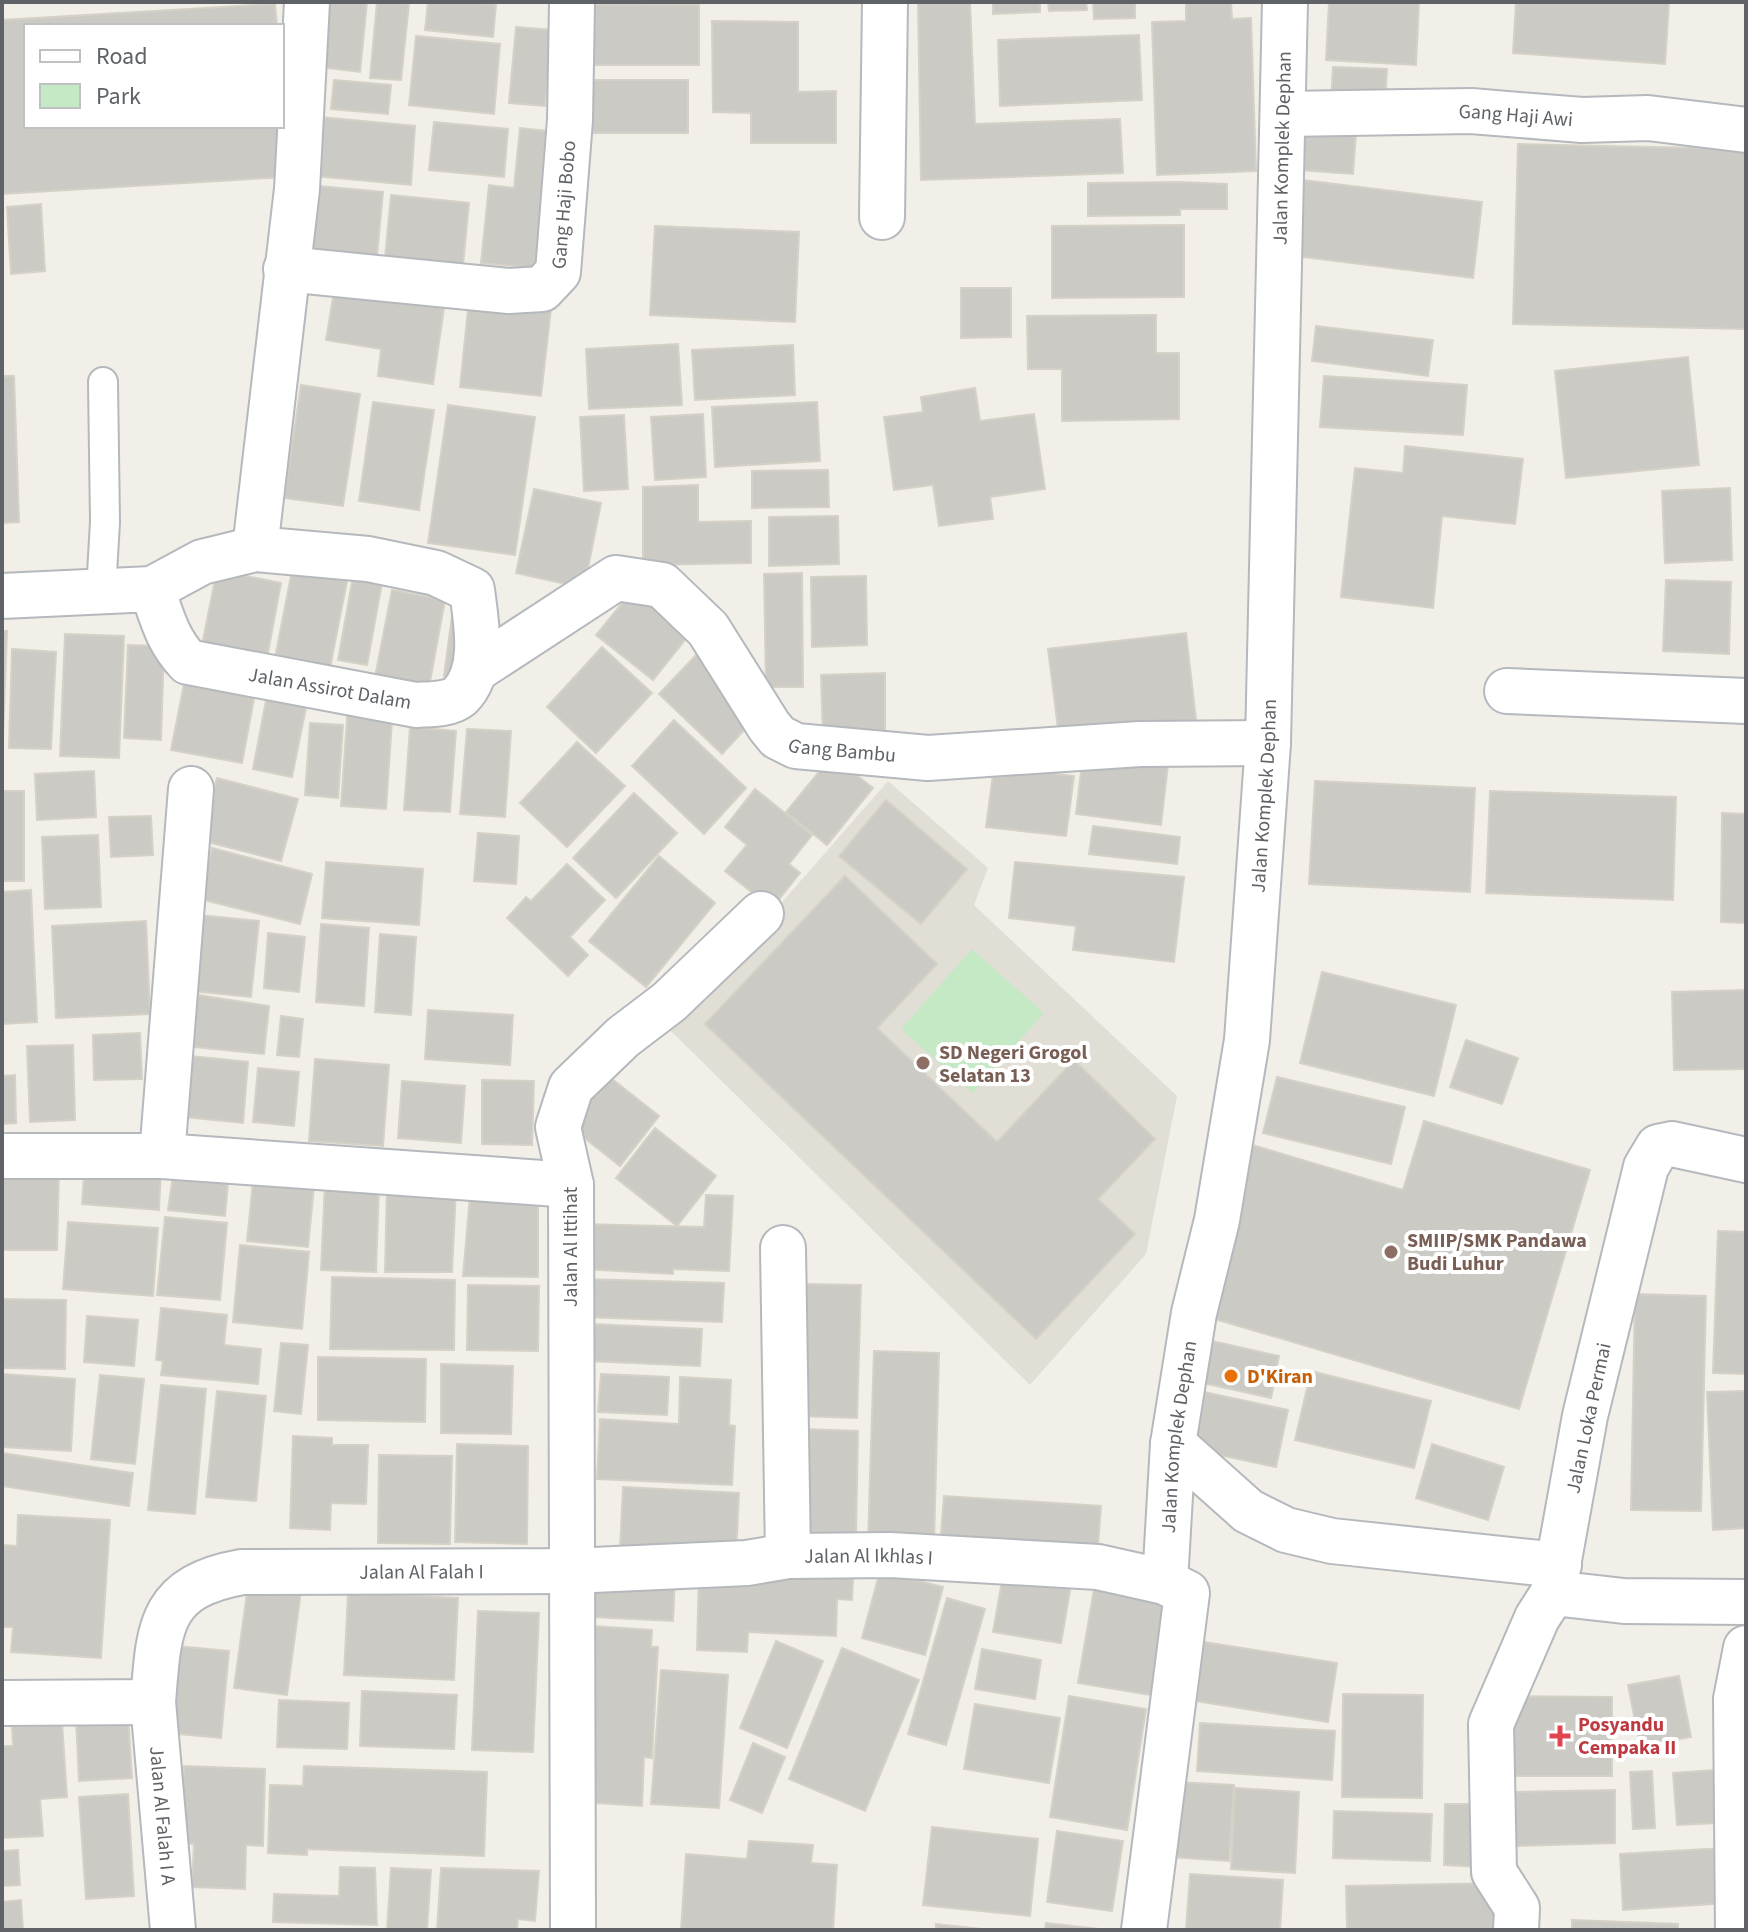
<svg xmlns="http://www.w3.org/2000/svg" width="1748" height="1932" font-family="'Source Sans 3',sans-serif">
<rect width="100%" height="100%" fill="#f1efe8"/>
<!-- education -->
<path fill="#e1ded6" d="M888 781 988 868 974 905 1177 1096 1146 1254 1030 1385 670 1030Z"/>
<!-- green -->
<path fill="#c5e8c5" d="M972 949 1044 1013 973 1093 901 1029Z"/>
<!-- building -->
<path fill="#cccac5" stroke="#d6d1c6" stroke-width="2" d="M318 2H367L360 72 311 66Z
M377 2 409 4 401 80 370 78Z
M428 2 496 4 493 37 425 30Z
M918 2H970L975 124 1120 119 1123 173 921 180Z
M993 2H1040V12L993 14Z
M1048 2H1086L1087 10 1049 11Z
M1093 2H1135V18L1094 19Z
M1186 2H1231L1232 19 1251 18 1256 171 1157 175 1152 22 1186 21Z
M1329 2 1419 3 1416 65 1326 60Z
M1516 2H1669L1665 64 1513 53Z
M275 4 277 26H26V126H282L285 177 2 194V20Z
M591 4 699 5V65H591Z
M712 21 798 22V92L836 91V143H751V113L713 112Z
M516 27 552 30 545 106 509 103Z
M1139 35 1142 100 1000 106 998 40Z
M416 36 500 44 494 114 409 105Z
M1333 67 1387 69 1385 104 1331 100Z
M334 80 391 85 388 114 331 109Z
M590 80H688V133H589Z
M320 117 415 126 411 185 315 176Z
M434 122 508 129 504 177 429 170Z
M520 128 546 131 541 191H546L538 268 481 263 489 185 514 188Z
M1302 129 1356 132 1353 174 1300 170Z
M1518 144 1746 149V329L1513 324Z
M1303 180 1482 202 1473 278 1294 256Z
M1180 182 1227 184V209H1180V215L1088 216V183Z
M308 185 383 192 376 266 302 259Z
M391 195 469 203 463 265 385 258Z
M41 204 45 271 11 274 7 207Z
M1184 225V297L1052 298V226Z
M655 226 799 232 795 322 650 315Z
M335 286 429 300 428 306 444 308 433 384 378 376 381 349 326 340Z
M961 288H1011V337L961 338Z
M469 300 551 309 541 396 460 387Z
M1156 315V353H1179V419L1062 421V369H1028L1027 316Z
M1316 326 1433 340 1428 376 1312 361Z
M678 344 682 405 589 409 586 349Z
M793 345 795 395 695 400 692 350Z
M1688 357 1699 465 1566 478 1555 371Z
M2 376H14L19 522 2 523Z
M1324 376 1467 385 1463 435 1320 427Z
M301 385 360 394 343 506 284 498Z
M975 388 980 421 1034 414 1045 489 990 497 993 519 939 526 933 485 894 490 884 417 923 412 921 397Z
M373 402 434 410 419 510 359 501Z
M817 402 820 461 715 467 712 407Z
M448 405 535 417 515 555 428 543Z
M703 414 706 477 655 480 651 417Z
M624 415 628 489 584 491 580 417Z
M1405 446 1523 459 1515 524 1442 516 1433 608 1341 597 1355 468 1403 473Z
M828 470 829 507 752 508V471Z
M698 485V522L751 521V563L643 565V487Z
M1730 488 1732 560 1665 563 1662 491Z
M534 489 601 503 584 588 516 573Z
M838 516 839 564 769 566V517Z
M217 570 281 583 266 663 201 650Z
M292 571 347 581 329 673 274 663Z
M802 573 803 687H766L764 574Z
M866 576 867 645 812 647 811 577Z
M353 577 382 583 367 665 338 660Z
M1666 580 1731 582 1729 654 1663 651Z
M392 590 445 600 429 687 375 677Z
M633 590 689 635 653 680 596 635Z
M454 601 462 678 444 676Z
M2 631H7L2 764Z
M1186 633 1196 720 1059 737 1048 649Z
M65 634 124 636 119 758 60 756Z
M128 645 164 646 161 740 124 738Z
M602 647 652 693 596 753 547 707Z
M12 649 56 652 51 749 9 748Z
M697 654 760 713 722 754 659 694Z
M885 673V735L823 736 821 675Z
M186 674 256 688 242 763 171 750Z
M269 685 309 693 292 777 253 769Z
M348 704 393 706 386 809 341 806Z
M674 720 746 788 704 834 632 766Z
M310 723 343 725 338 798 305 795Z
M410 727 456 731 450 812 404 810Z
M467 729 511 731 505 817 460 814Z
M577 742 625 786 567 847 520 803Z
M1083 755 1168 765 1161 825 1076 814Z
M832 756 873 788 827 845 786 812Z
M994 766 1074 776 1066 836 986 827Z
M94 771 96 817 37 820 35 774Z
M217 778 298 799 281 861 200 840Z
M1315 781 1475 788 1470 892 1309 884Z
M755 789 812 835 789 864 800 873 772 908 725 871 747 845 725 827Z
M2 791H24V881H2Z
M1490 791 1676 797 1673 900 1486 893Z
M634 793 677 833 616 898 573 858Z
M886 800 967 869 921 924 839 856Z
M1722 813 1746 814V923L1721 922Z
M151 816 153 855 111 857 109 817Z
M1093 826 1180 837 1177 864 1089 854Z
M478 833 519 836 516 884 474 881Z
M98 835 101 907 45 909 42 837Z
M212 848 312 874 300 924 200 899Z
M659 856 715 903 646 987 589 941Z
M326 862 423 869 419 925 322 918Z
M1015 862 1184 877 1174 962 1073 950 1076 926 1009 918Z
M567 864 605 900 570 937 588 955 568 976 507 918 526 897 531 901Z
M845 876 937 964 877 1028 997 1142 1074 1060 1155 1139 1098 1199 1135 1234 1036 1339 705 1024Z
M31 890 37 1022 2 1024V892Z
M199 915 259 921 251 997 192 991Z
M146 921 150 1014 56 1018 52 926Z
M321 924 369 928 364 1006 316 1002Z
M268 933 305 937 299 992 264 988Z
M380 934 416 937 411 1015 375 1012Z
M1322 972 1456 1005 1434 1096 1300 1063Z
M1746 990V1069L1674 1070 1672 992Z
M179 992 269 1006 264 1054 175 1045Z
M428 1010 513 1015 510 1065 425 1059Z
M281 1016 303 1019 299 1057 277 1055Z
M140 1033 142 1079 94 1080 93 1035Z
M1466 1040 1518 1058 1502 1104 1450 1087Z
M73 1045 75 1120 30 1122 27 1046Z
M181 1055 248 1062 243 1123 175 1116Z
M315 1059 389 1065 383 1146 309 1141Z
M258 1068 299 1072 294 1126 253 1122Z
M15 1075 16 1123 2 1124V1076Z
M607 1075 659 1116 620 1166 568 1125Z
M1277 1077 1405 1107 1391 1164 1263 1133Z
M482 1080 534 1081 532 1145 482 1144Z
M402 1081 465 1086 461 1143 398 1138Z
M1424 1121 1590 1170 1519 1409 1198 1314 1249 1144 1403 1190Z
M655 1128 716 1176 677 1226 616 1178Z
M85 1163 161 1169 159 1210 82 1204Z
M174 1168 229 1171 225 1216 168 1210Z
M59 1169 57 1250H2V1170Z
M254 1171 315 1177 308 1247 247 1241Z
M325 1183 379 1186 376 1272 321 1270Z
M387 1186 456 1189 452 1272H385Z
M706 1195 733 1196 729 1271 673 1269V1274L581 1269 582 1224 704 1227Z
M470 1196 538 1200V1277L463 1276Z
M165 1217 227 1223 220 1300 157 1295Z
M68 1222 158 1228 153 1296 63 1289Z
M1718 1231 1746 1232V1374L1713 1373Z
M240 1245 309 1252 302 1329 233 1322Z
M332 1277 455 1280 454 1350 330 1349Z
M583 1279 724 1283 722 1322 582 1317Z
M803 1284 861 1285 857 1418 800 1416Z
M468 1285 539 1286 538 1351 467 1350Z
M1635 1294 1706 1296 1701 1511 1631 1510Z
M2 1299 66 1300 65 1369 2 1368Z
M161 1308 227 1315 224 1345 261 1349 258 1384 161 1375 163 1361 156 1360Z
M87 1316 138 1320 134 1366 84 1362Z
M591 1324 702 1329 700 1366 588 1361Z
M1212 1341 1279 1356 1271 1398 1203 1383Z
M281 1343 308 1345 301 1414 274 1411Z
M874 1351 939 1353 934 1543 868 1541Z
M318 1357 426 1359 425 1422 318 1420Z
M441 1364 513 1366 511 1434 441 1433Z
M1311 1371 1431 1401 1414 1468 1295 1440Z
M2 1374 75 1379 71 1451 2 1447Z
M601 1374 669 1377 667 1415 598 1412Z
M100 1375 144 1379 135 1464 91 1459Z
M680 1377 731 1380 729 1425 735 1426 732 1485 597 1479 600 1419 679 1424Z
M161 1385 206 1389 195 1514 148 1510Z
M217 1391 266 1396 256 1501 206 1497Z
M1746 1391V1528L1713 1530 1707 1392Z
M1204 1392 1288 1410 1276 1467 1191 1449Z
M804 1429 858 1431 856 1534 801 1533Z
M293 1436 332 1438V1445H368L366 1504 331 1503 330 1530 290 1528Z
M457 1444 528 1446 527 1544 455 1542Z
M1432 1444 1504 1467 1488 1520 1416 1498Z
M2 1453 133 1473 129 1506 2 1486Z
M379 1455 452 1456 450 1544 378 1543Z
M623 1487 739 1493 736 1556 620 1550Z
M944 1496 1101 1506 1097 1558 940 1547Z
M18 1515 110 1520 101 1658 11 1652 13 1627H2V1545L17 1546Z
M854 1560 852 1600 837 1599 836 1636 748 1632 747 1652 697 1650 699 1568Z
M596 1571 675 1575 673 1621 592 1617Z
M880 1571 943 1587 925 1655 862 1638Z
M1003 1575 1071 1585 1061 1643 993 1632Z
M1096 1577 1180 1591 1163 1697 1078 1683Z
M249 1578 302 1584 287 1695 234 1688Z
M348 1593 458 1598 454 1680 344 1675Z
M947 1598 985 1609 946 1745 908 1734Z
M478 1611 539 1613 533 1752 472 1750Z
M592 1626 652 1630 651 1647H658L652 1758 644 1757 642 1806 581 1802Z
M1192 1640 1337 1663 1328 1722 1183 1699Z
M776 1641 823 1661 787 1748 740 1728Z
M165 1645 229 1651 221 1738 158 1732Z
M842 1648 919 1680 865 1811 789 1779Z
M982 1649 1041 1660 1035 1699 975 1689Z
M661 1670 728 1675 719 1808 651 1804Z
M1679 1676 1691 1737 1640 1746 1628 1685Z
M362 1691 457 1695 454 1749 360 1746Z
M1343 1694 1423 1695 1422 1798 1342 1797Z
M1069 1696 1146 1709 1127 1830 1050 1817Z
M1509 1696 1612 1697V1776H1508Z
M279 1700 349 1703 347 1749 277 1747Z
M975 1704 1060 1718 1049 1783 964 1769Z
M128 1715 132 1778 79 1781 76 1719Z
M62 1722 67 1797 40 1799 43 1836 2 1838V1746H13L12 1725Z
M1200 1723 1335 1731 1332 1780 1197 1771Z
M753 1743 785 1757 762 1813 730 1800Z
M184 1766 265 1769 263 1846 246 1845 245 1889 192 1887 194 1844 181 1843Z
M304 1766 487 1772 484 1856 307 1849V1855L268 1853 270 1785 303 1786Z
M1715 1770 1718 1823 1677 1825 1673 1773Z
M1652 1771 1655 1828 1633 1829 1630 1772Z
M1175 1782 1234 1785 1229 1861 1171 1857Z
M1235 1788 1299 1792 1295 1873 1231 1869Z
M1615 1790V1843L1514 1846 1513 1792Z
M128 1794 134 1896 86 1899 79 1797Z
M1445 1804H1482L1480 1867 1444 1865Z
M1334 1811 1432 1814 1430 1861 1333 1858Z
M932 1827 1038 1839 1030 1916 923 1905Z
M1057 1831 1123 1841 1112 1911 1047 1902Z
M749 1841 813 1845 811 1863 837 1865 833 1930H681L686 1854 747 1859Z
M1724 1848 1727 1903 1623 1910 1620 1854Z
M18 1850 20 1885 2 1886V1851Z
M340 1867 375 1868 377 1925 273 1922 274 1894 339 1896Z
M391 1868 431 1870 427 1930H387Z
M441 1868 539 1871 535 1921 518 1919 517 1930H437Z
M1190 1874 1283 1880 1280 1930H1186Z
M1499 1883 1500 1930H1347L1346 1886Z
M21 1900 23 1930H2V1902Z
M1572 1920 1678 1924V1930H1572Z
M1046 1923 1108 1930H1045Z
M936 1924 991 1930H936Z"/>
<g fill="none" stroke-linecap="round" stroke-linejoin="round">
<!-- lane casing -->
<g stroke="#b5b8bc" stroke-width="32">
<path id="lane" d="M101 591 105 522 103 382"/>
</g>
<!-- street casing -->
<g stroke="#b5b8bc" stroke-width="48">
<g id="street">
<path id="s1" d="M1284 114 1471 111 1582 120 1648 118 1746 130"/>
<path d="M882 217 885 2"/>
<path id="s2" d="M286 269 509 291 542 289 558 272 570 120 572 2"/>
<path d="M255 549 297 189 307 2"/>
<path d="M2 596 152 589 202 562 255 549 368 559 436 573 472 590C476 622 486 670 460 696 449 705 430 704 416 705L188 662C167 640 162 617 152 589"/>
<path id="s3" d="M475 670 616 578 662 585 708 629 769 726 778 737 796 746 928 758 1140 744 1268 743"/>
<path d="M1507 691 1746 701"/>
<path d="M2 1156H162L571 1185"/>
<path d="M162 1156 191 789"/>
<path d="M1746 1160 1672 1144 1658 1147 1646 1167 1585 1416 1553 1593 1624 1601 1746 1602"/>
<path d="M783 1248 788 1556"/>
<path d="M1173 1444 1248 1511 1286 1530 1332 1541 1559 1565"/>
<path id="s4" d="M1165 1582 1173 1444 1194 1313 1217 1220 1247 1040 1268 743 1285 2"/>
<path id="s5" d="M153 1702 173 1930"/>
<path id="s6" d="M2 1703 153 1702C159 1628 158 1587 242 1572L571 1571 747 1563 788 1556 890 1555 1098 1567 1165 1582 1187 1593 1144 1930"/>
<path d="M573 1930 571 1185 558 1127 571 1087 623 1037 669 1002 761 914"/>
<path d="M1516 1930 1517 1908 1494 1872 1491 1724 1537 1618 1553 1593"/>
<path d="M1738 1930 1736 1699 1746 1648"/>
</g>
</g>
<!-- lane -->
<use href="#lane" stroke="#fff" stroke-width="28"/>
<!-- street -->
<use href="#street" stroke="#fff" stroke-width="44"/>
</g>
<!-- markers -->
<g fill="#8d6e63" stroke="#fff" stroke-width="3">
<circle cx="923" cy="1063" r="8"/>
<circle cx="1391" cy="1252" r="8"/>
</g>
<circle fill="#e8710a" stroke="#fff" stroke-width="3" cx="1231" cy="1376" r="8"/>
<path fill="#e0444e" stroke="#fff" stroke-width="3" d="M1556 1724h8v8h8v8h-8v8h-8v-8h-8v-8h8z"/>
<g text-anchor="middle" stroke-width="8" stroke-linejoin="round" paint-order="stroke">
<!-- street labels -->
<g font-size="20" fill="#5f6368" stroke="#fff">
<text dy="7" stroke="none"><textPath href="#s1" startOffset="232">Gang Haji Awi</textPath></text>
<text dy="7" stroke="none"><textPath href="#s4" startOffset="1442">Jalan Komplek Dephan</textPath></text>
<text dy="7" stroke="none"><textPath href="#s2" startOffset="348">Gang Haji Bobo</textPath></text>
<text transform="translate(330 688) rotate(10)" y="7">Jalan Assirot Dalam</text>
<text dy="7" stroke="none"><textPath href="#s3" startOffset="474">Gang Bambu</textPath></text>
<text dy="7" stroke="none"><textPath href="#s4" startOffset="794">Jalan Komplek Dephan</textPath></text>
<text transform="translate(570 1247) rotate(-90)" y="7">Jalan Al Ittihat</text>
<text transform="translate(1588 1418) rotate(-78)" y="7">Jalan Loka Permai</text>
<text dy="7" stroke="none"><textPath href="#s4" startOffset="146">Jalan Komplek Dephan</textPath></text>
<text dy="7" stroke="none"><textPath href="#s6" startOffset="956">Jalan Al Ikhlas I</textPath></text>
<text dy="7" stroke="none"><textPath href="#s6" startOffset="508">Jalan Al Falah I</textPath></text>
<text dy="7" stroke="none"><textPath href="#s5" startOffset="114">Jalan Al Falah I A</textPath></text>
</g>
<!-- education labels -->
<g font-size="20" font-weight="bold" fill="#785e54" stroke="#fff" text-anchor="start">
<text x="939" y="1059">SD Negeri Grogol<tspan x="939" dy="23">Selatan 13</tspan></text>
<text x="1407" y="1247">SMIIP/SMK Pandawa<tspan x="1407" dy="23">Budi Luhur</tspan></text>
</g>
<!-- food labels -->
<g font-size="20" font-weight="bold" fill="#c56008" stroke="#fff" text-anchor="start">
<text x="1247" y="1383">D'Kiran</text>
</g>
<!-- health labels -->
<g font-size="20" font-weight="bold" fill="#be3a42" stroke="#fff" text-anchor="start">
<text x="1578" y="1731">Posyandu<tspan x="1578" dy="23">Cempaka II</tspan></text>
</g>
</g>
<!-- border -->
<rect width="1748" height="1932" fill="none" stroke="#5f6368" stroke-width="8"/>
<!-- legend -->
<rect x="24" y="24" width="260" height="104" fill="#ffffff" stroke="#bfc1c3" stroke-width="2"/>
<rect x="40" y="50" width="40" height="12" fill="#ffffff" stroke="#bfc1c3" stroke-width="2"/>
<text x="96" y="64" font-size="24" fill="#5f6368">Road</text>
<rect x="40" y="84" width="40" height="24" fill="#c5e8c5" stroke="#bfc1c3" stroke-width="2"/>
<text x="96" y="104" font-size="24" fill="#5f6368">Park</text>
</svg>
